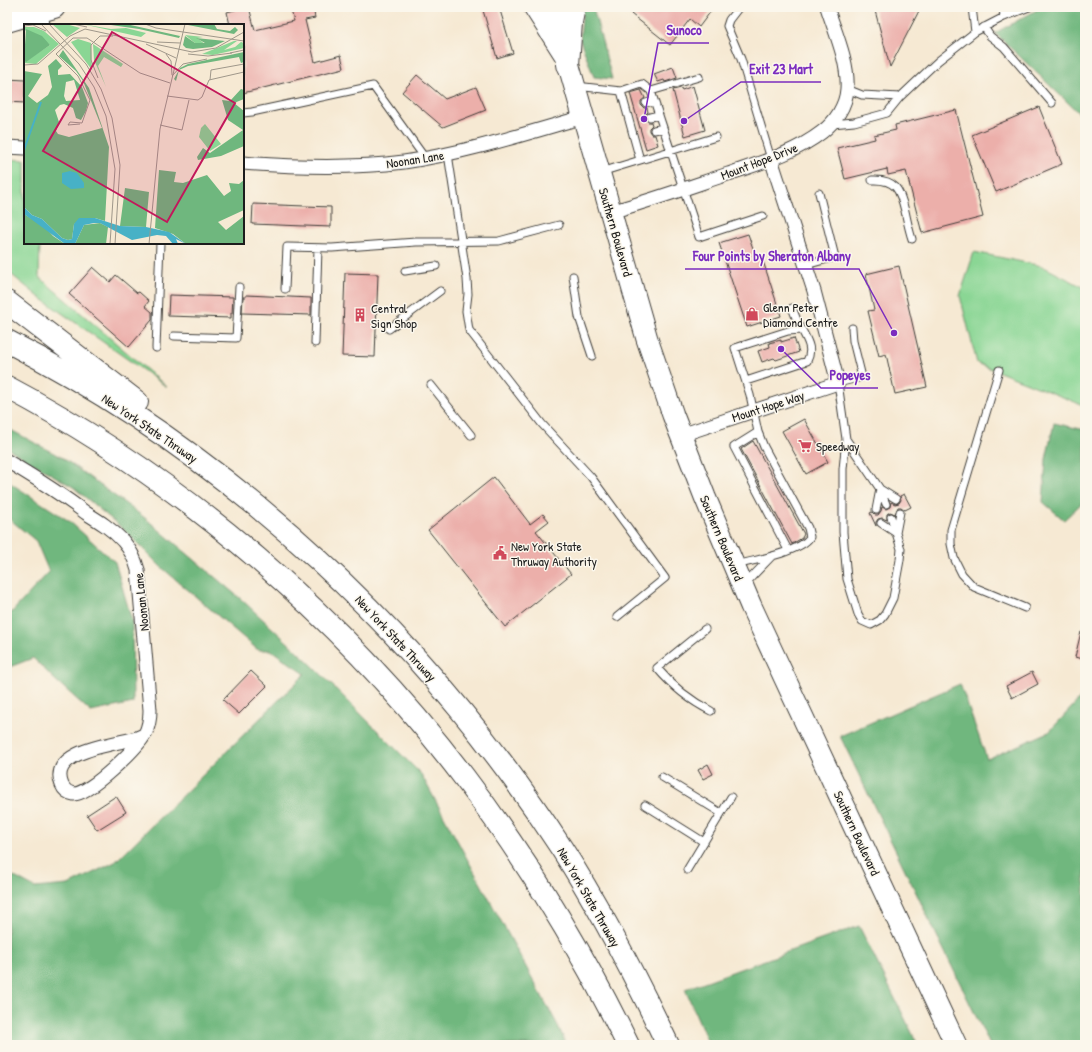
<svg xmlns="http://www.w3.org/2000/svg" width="1092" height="1052" font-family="'Patrick Hand',sans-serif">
<rect width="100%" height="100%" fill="#fbf7ec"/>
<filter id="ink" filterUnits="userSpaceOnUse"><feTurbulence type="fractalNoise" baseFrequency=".025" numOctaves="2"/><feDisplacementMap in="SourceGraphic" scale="8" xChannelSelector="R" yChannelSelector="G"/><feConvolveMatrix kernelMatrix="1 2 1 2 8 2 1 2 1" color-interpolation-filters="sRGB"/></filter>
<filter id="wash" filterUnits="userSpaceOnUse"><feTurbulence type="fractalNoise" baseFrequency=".012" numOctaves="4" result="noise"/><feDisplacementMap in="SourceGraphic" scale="16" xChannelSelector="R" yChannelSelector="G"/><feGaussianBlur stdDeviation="0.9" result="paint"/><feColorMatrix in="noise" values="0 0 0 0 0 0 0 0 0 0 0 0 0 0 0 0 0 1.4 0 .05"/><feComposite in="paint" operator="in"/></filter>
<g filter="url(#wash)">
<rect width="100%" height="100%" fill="#f6e9d3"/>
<!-- green -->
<path fill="#8ad694" stroke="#537958" d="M7 159 25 160V243H40L39 277 167 387 39 297 7 271Z
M974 252 1042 266 1085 288V406L977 363 960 296Z"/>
<!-- forest -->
<path fill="#6fb77e" stroke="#466a4d" d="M583 7H593L612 79 594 77 580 40Z
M1042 7H1085V119L995 33Z
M1054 423 1085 430V500L1064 520 1043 502 1046 459Z
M7 428 63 458 145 518 242 600 313 666 421 774 556 1022 567 1045H7V871L9 874 35 888 68 885 115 862 305 674 271 650H258L160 566 122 528 73 487 7 448Z
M7 481 69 521 115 562 132 621 133 703 91 712 52 677 33 658 7 668V615L12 612 49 572 36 541 7 517Z
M960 684 987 759 1049 732 1085 693V1045H990L840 736Z
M859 926 918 1045H709L685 989Z"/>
<g id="blocks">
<!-- building -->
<path fill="#ecafaa" d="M246 7H249L255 30 294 21 290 7H313L315 18 305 20 315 62 341 55 344 68 243 93V25H230L227 12Z
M482 7H499L513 53 497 58Z
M636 7H714L699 27 690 19 670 45 631 14Z
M874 7H921L890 67Z
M673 67 677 78 665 82 664 80 658 82 654 74Z
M417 75 445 99 476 87 486 110 443 127 402 92Z
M7 79 25 80V103L7 102Z
M693 86 705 130 685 136 673 90 681 88 682 90Z
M641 90 645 98 641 101V105L644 108H647L648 112 645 115V118L648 122H651L652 125 649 128V131L652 135H655L658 145 646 149 630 93Z
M1039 107 1062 164 996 192 972 135Z
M956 110 983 217 922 233 906 171 888 175 887 169 845 179 837 148 875 139 874 135 896 130 895 125Z
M253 204 331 207V227L252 224Z
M748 234 756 257 761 255 781 316 747 327 719 243Z
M899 266 927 387 895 394 886 354 879 356 868 311 874 310 866 274Z
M93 267 110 282 116 275 137 293 139 292 149 301 145 306 152 312V320L129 347 69 294Z
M345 273 378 274 375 357 342 356Z
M169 295 233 297 232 313H231V318L168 316Z
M246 295 311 298V315L242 313 243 297H246Z
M794 338 799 352 776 360 774 358 762 362 758 351 770 347 769 343 781 340V342Z
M804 419 828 462 806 474 782 431Z
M753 441 804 534 802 538 792 544 741 449Z
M494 477 530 524 543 514 549 521 536 531 571 574 505 627 428 530Z
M904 494 911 507 905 510 901 507H898L895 514 890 512 887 514V520L882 518 878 519 876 522V526L870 513 872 512 875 515H878L881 511 882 507 886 509 890 507 891 502 895 504 899 503 901 500 900 496Z
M1081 632H1085V660L1075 657Z
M251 671 267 686 239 714 223 700Z
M1032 672 1038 684 1012 698 1006 686Z
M708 764 713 774 703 779 698 770Z
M116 796 126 812 97 830 87 815Z"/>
</g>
</g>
<g filter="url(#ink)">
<use href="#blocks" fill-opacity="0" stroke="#3d3b37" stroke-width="1"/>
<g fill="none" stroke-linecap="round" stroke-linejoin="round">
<!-- lane casing -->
<g stroke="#3d3b37" stroke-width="9">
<path id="lane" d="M739 7 729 20 727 26 741 59 771 159
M972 7 975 32
M1003 7 1004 17
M44 11 46 25
M984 27 990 36 1004 47 1052 103
M576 86 621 91 642 84 651 91 699 237 763 216
M847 89 862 95 900 97
M621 91 640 160
M651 91 699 77
M646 103 654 101
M243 113 252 112 373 86 425 158
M650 117 659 115
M832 124 854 122 887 113 900 97 938 61 975 32 1004 17 1029 7
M654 130 663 128
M448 154 467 279 468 294 466 311 469 330 542 424 591 477 665 578 617 617
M601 172 716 137
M872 180C896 179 900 190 905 211 907 220 909 230 912 239
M806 265 835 257 819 193
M405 271 436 266
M573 276 579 317 592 356
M285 289 287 247 332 248 416 242 499 241 559 225
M852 328 853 341 862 377 838 383 846 439 843 469V532L847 579 858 614 862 621 871 625 880 620 885 614 893 598 900 560 901 549 896 533 900 512
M389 329 440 291
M174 336 236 338 239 287
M315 343 318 248
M156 348 160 243
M999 370 951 530V544L954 558 962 574 974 587 1025 608
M746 381 807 361C814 348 806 339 801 328 797 322 795 314 792 308
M431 385 471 435
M758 432 734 447 788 550
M846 439 880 489 896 499
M876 510 880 489 886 504
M881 523 896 533 891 517
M735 565C752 561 801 552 810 537L808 528 764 447 758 432 750 395 735 348 788 331 801 330
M745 584 771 557
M705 629 657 668C673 687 689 700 711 711
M662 777 721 813
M645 805 704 842
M687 870 731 797"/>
</g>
<!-- street casing -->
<g stroke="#3d3b37" stroke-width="15">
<path id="street" d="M7 147 25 148
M243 163C296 167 350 169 404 162 465 153 524 134 583 117
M610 212C650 201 689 187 728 174 760 163 795 153 822 132 835 122 846 106 847 89 849 63 835 32 827 7
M681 435 838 383 814 291 771 159
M7 461C34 477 61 494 86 513 99 521 112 529 123 541 130 549 135 559 138 570L150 710C150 719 149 726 145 734 137 748 90 794 74 794 68 793 64 790 62 785 47 750 116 744 137 738L144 735"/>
</g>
<!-- primary casing -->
<g stroke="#3d3b37" stroke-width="23">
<path id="primary" d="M552 7 647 339 673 415 705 497 751 606 956 1045"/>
</g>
<!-- highway casing -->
<g stroke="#3d3b37" stroke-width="24">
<path id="highway" d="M535 7 565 54
M7 21 54 7
M568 65 571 22 574 7
M7 302 137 402
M7 341C232 457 425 637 562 849 602 911 636 978 668 1045
M7 387C183 480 344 619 464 777 528 861 582 951 628 1045"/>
</g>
<!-- lane -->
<use href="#lane" stroke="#fff" stroke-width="7"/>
<!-- street -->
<use href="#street" stroke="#fff" stroke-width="13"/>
<!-- primary -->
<use href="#primary" stroke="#fff" stroke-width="21"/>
<!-- highway -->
<use href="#highway" stroke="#fff" stroke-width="22"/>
</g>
</g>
<!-- icons -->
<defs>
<g id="shop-bare" transform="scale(1.08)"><path d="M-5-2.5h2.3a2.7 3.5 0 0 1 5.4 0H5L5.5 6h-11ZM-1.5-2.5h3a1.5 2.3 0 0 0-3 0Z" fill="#d1495b" stroke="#fbf7ec" stroke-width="2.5" paint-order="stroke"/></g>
<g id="building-bare" transform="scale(1.08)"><path d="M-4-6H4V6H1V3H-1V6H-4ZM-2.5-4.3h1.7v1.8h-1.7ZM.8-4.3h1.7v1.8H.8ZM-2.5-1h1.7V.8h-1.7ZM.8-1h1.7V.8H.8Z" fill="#d1495b" stroke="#fbf7ec" stroke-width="2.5" paint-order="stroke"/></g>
<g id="supermarket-bare" transform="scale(1.08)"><path d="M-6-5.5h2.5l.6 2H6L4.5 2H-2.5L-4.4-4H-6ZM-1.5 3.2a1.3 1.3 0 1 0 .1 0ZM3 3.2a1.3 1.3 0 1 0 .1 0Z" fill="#d1495b" stroke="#fbf7ec" stroke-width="2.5" paint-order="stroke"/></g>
<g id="civic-bare" transform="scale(1.08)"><path d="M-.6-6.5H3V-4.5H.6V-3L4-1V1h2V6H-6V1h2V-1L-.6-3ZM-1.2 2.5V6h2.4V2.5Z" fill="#d1495b" stroke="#fbf7ec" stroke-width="2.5" paint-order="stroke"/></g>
</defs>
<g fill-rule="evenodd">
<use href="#shop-bare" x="752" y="314"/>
<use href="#building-bare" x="360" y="315"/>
<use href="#supermarket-bare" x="805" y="446"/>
<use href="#civic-bare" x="500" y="553"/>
</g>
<g text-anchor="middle" stroke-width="3" stroke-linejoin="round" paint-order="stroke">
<!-- street labels -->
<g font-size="13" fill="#1c1c1c" stroke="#fbf7ec">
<text transform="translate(415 159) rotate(-9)" y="5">Noonan Lane</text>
<text transform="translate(759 161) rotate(-21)" y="5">Mount Hope Drive</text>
<text transform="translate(616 232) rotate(74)" y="5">Southern Boulevard</text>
<text transform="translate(768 406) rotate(-18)" y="5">Mount Hope Way</text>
<text transform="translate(150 428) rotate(34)" y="5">New York State Thruway</text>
<text transform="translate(722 538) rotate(67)" y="5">Southern Boulevard</text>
<text transform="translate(141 602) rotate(-96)" y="5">Noonan Lane</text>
<text transform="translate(396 638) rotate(47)" y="5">New York State Thruway</text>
<text transform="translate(857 833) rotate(65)" y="5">Southern Boulevard</text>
<text transform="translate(589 897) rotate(60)" y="5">New York State Thruway</text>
</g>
<!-- poi labels -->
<g font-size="13" fill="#1c1c1c" stroke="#fbf7ec" text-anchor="start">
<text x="763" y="312">Glenn Peter<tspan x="763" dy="15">Diamond Centre</tspan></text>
<text x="371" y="313">Central<tspan x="371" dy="15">Sign Shop</tspan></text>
<text x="816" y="451">Speedway</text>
<text x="511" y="551">New York State<tspan x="511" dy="15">Thruway Authority</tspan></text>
</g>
</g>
<!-- overview -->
<g transform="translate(24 24)">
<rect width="220" height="220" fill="#f6e9d3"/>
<path d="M28 0H42L56 4 43 13ZM58 0 87 5 102 4 122 9 117 13ZM0 3H10L20 7 35 20 12 40 0 39V36L2 37 26 21 12 10 0 6ZM161 11 179 13 173 14 181 20 171 19ZM54 15 67 19 68 46 47 18ZM210 17H213L200 26 211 23 217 18 220 19V24L189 31 178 30ZM69 20 99 40 97 43 80 33 74 42 82 63 70 36ZM181 100 197 120 186 127 175 113 177 104Z" fill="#8ad694"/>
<path d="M80 0H102L156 12 155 14 115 5ZM190 0 193 5 206 7 211 3 214 6 210 10 164 1ZM2 5 18 12 26 21 2 38 0 36ZM161 12 171 19H181L172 14 201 17 188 23 169 25 162 24 159 21ZM39 26 65 64 85 123 81 197 71 194 50 200 48 215 44 216 38 214 18 195 8 191 0 183V47L18 50 4 72 13 79 24 71 28 63 24 42 32 35 38 42 34 46V51L46 50 58 63 64 79 62 87 57 96 52 94 49 84 40 80 36 81 31 86 35 98 32 107 34 110 45 113 78 104 59 57 52 47 35 32ZM50 56 56 76 42 77 40 72 42 58ZM220 28V38L217 39 215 33 164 42 155 46 152 57 150 55 156 44 164 40ZM217 65 220 66V75L210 79 220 87V122L197 132 174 136 173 133 179 124 186 129 219 106 204 96 198 76 206 77ZM135 146 152 148 150 158 159 159 183 151 200 172 207 167 205 159 215 160 220 156V186L194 198 202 206 220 192V220H162L149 210 131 204ZM101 164 125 168 122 203 96 202ZM0 190 22 204 29 212 41 220H0ZM76 199 84 203 82 220H51L60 201Z" fill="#6fb77e" fill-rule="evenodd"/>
<path d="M46 147 53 149 60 159V164L47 165 38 159V149ZM0 183 8 191 18 195 38 214 44 216 48 215 50 200 55 194H71L96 202 122 203 145 208 162 220 152 215 154 220H149L142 212 133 211 108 216 76 199H70L60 201 51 220H41L0 190Z" fill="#47b1c6"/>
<path fill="none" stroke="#47b1c6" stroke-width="2" d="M0 126 17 78"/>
<path fill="none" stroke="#9f978a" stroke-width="1" d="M17 0 55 40 70 63 82 92 91 145 86 220M25 0 62 40 77 65 88 94 96 141 91 220M49 0 63 3M121 0 132 4 220 17M0 2 9 1 22 7M133 18 156 19M122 20 152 34M206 29 220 26M142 30 147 37 148 51M164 30 184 32 208 29M0 41 14 40 46 12 61 5 168 28 192 24 220 8M148 52 159 40 183 35M74 54 67 36V21L76 12H89M186 56 187 46 220 40M143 72 174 76 178 73 185 56 220 48M56 100 44 101 46 98 58 99 66 76 54 52 32 30 49 14H63L116 49 146 59M136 101 158 106 165 76M125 220 136 105 161 0"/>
<path fill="#c2185b" fill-opacity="0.15" stroke="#c2185b" stroke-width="2" d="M88 8 211 79 143 198 19 127Z"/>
<rect width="220" height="220" fill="none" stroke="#1c1c1c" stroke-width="2"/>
</g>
<!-- callouts -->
<path fill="none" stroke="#7b2cbf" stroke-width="1.5" d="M644 119L658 43H709M684 121L741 82H821M894 333L859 269H685M781 349L821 388H878"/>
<g fill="#7b2cbf" stroke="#fbf7ec" stroke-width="1.5">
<circle cx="644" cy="119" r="4"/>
<circle cx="684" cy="121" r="4"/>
<circle cx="894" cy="333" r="4"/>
<circle cx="781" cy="349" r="4"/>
</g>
<g font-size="14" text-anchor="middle" font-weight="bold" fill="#7b2cbf" stroke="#fbf7ec" stroke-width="3" stroke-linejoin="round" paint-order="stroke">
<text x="684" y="35">Sunoco</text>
<text x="781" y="74">Exit 23 Mart</text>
<text x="772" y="261">Four Points by Sheraton Albany</text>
<text x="850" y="380">Popeyes</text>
</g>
<!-- margin -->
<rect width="1092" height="1052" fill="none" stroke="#fbf7ec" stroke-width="24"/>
</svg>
